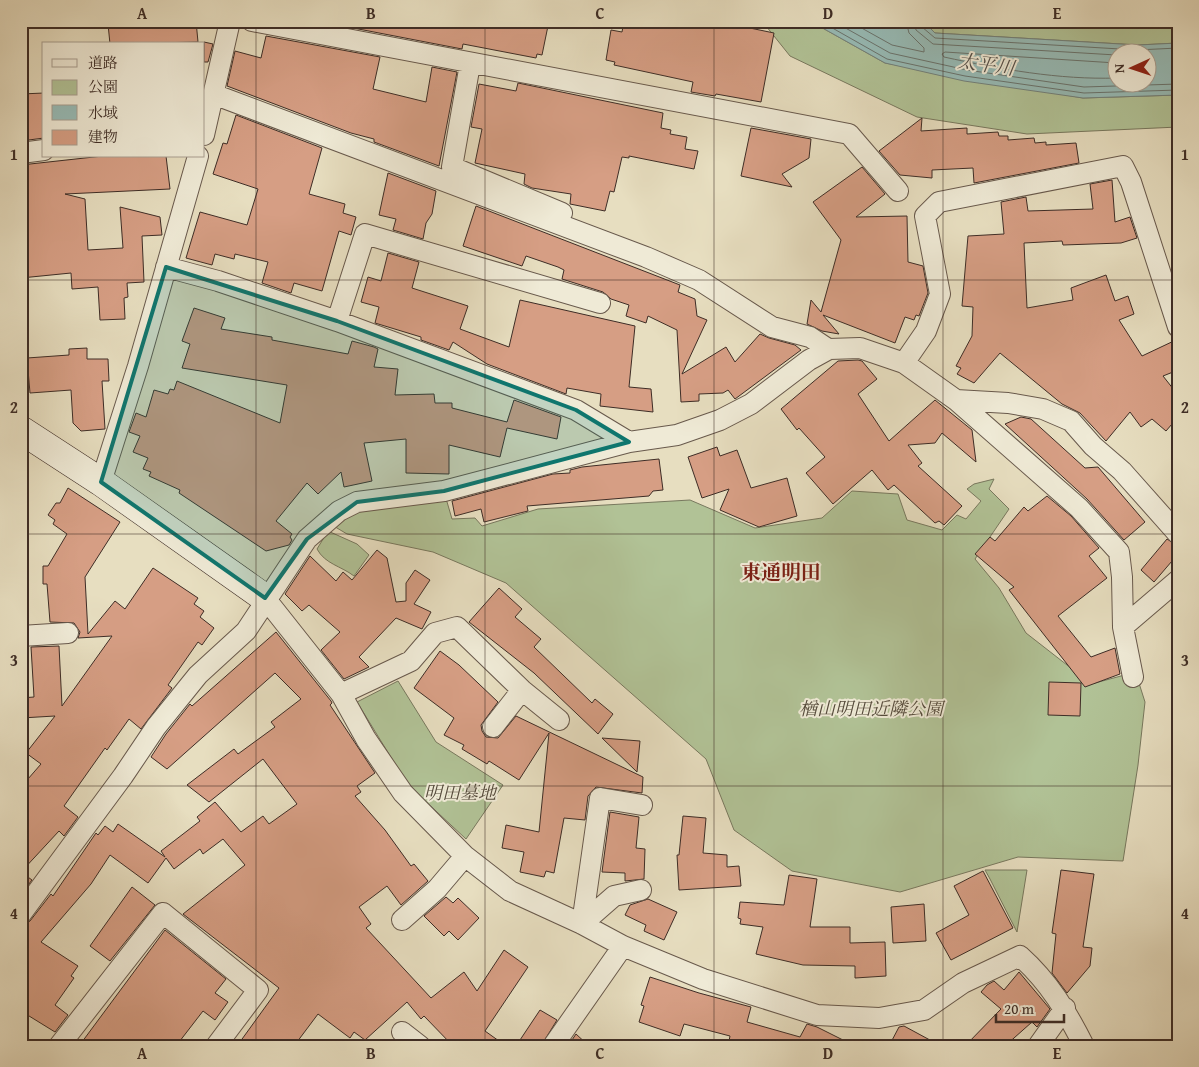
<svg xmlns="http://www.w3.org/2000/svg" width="1199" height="1067" font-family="'Gentium Book Plus','Noto Serif JP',serif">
<rect width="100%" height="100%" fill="#e7dec0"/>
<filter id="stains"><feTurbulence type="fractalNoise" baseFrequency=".004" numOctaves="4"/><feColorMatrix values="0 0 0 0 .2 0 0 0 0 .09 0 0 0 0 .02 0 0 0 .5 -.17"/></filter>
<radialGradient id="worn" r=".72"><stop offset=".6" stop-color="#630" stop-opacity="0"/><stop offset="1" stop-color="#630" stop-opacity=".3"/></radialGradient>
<!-- green -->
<path fill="#b1c296" stroke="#78785e" d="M762 21H810L885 63 1083 98 1178 95V127L1027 134 917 117 790 56Z
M923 21H1178V43L1138 45 935 33Z
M994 479 989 489 1009 509 975 559 999 588 1026 633 1085 679 1095 683 1132 673 1138 680 1145 702 1138 765 1123 861 1018 857 900 892 792 871 734 830 706 759 506 583 433 552 347 534 332 525C361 499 408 499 445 495L452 519 475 518 482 526 538 509 690 500 755 528 822 518 852 491 898 494 907 520 942 530 957 515 966 519 981 501 967 489 974 484Z
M328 531 357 544 369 555 354 576C341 566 325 564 317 549Z
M398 681 436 742 503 785 466 839 408 785 357 702Z
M985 870H1027L1017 932 990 879Z"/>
<!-- water -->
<path fill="#97bbb6" stroke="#73827c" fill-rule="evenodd" d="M810 21H923L935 33 1138 45 1178 43V95L1083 98 964 81 885 63ZM1116 52H1146V82H1116Z"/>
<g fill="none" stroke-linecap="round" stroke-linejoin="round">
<!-- shore -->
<path stroke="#6a746e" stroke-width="1" d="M820 21 887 59 965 76 1084 93 1178 90
M833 21 890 53 967 70 1084 87 1178 84
M849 21 892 45 924 52V48L909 33 906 21
M914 21 916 30 933 44 1116 55
M920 21 922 27 935 38 1137 50 1178 48
M1116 63 945 52 942 54 944 57C999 69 1060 80 1116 78"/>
</g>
<!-- building -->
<path fill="#d69e84" stroke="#3e2d26" d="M130 21H196L198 42 110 44 108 24Z
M317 21H549L542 55 537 54 536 58 463 44 462 49Z
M624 21H746L745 27 774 33 761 102 716 94 715 96 691 92 693 82 614 65 615 62 606 60 611 30 622 32Z
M266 36 380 57 373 89 426 102 432 67 457 72 439 166 374 142V139L351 133 227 86 235 51 261 58Z
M204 42 213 44 208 62H204Z
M518 83 663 113 661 128 671 130 670 134 687 137 685 149 698 151 694 169 629 156V158L622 157 614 192 610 191 605 211 570 204 571 194 532 188 524 184 525 174 475 163 482 129 471 127 479 84 516 91Z
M44 93V138L21 141V94Z
M236 115 322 148 309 194 345 204 343 213 356 217 351 235 339 231 322 291 294 283 291 293 262 283 268 262 235 254 234 259 215 254 212 265 186 258 200 212 247 225 258 189 213 174 223 143 227 144Z
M922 118 921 131 967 128V134L998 132 999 136H1008V140L1034 138 1035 143 1046 142V145L1076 143 1079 163 974 183 973 168 932 170V178L900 175 879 151Z
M751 128 811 139 809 158 782 174 792 187 741 176Z
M103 156H166L170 189 65 194 85 199 88 250 123 248 120 207 160 217 162 235 142 236 144 282 127 283 128 297 124 298 125 319 100 320 98 287 72 289 71 273 21 278V165Z
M862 167 885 194 856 217 907 216 908 262 923 266 928 293 919 316 916 315 914 320 905 317 895 343 823 315 839 334 822 331 807 324 811 300 821 312 841 240 813 202Z
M388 173 436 191 432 214 426 223 423 239 393 230 396 219 379 215Z
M1112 180 1115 222 1130 217 1137 238 1121 243 1063 245 1062 241 1024 243 1027 308 1073 300 1071 288 1106 275 1115 301 1128 296 1134 314 1119 320 1142 356 1178 339V370L1163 376 1178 395V417L1166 431 1152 419 1141 427 1130 412 1106 441 1080 413 1062 404 1000 353 974 383 957 374 961 368 956 366 972 336 973 307 962 306 968 236 1004 234 1001 202 1026 197 1028 211 1093 209 1090 184Z
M476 206 680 285 678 292 695 299 697 316 707 320 682 374 726 347 735 362 760 334 769 338 795 345 801 350 735 399 728 390 723 393 699 394V401L681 402 677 330 648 316 646 323 626 316 629 305 611 299 603 292 562 279 564 270 558 267 526 256 522 266 463 246Z
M388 253 419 262 412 288 468 306 460 329 509 347 520 300 635 326 629 387 651 389 653 412 600 406 601 394 567 388 566 394 487 364 453 342 449 350 421 340V337L375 323 379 307 361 302 368 277 381 281Z
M194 308 225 318 221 329 272 337V340L348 354 352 341 374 347 378 349 374 367 398 369 395 395 434 394 435 403H452V408L507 422 514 400 561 417 557 439 507 428 500 457 449 445V474L406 473V439L364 443 372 481 344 487 341 472 318 494 307 483 276 521 292 534 290 537 292 540 289 545 266 551 179 493 180 490 149 476 151 472 143 469 148 458 133 452 140 436 129 432 136 413 146 417 154 390 168 394 170 389 174 390 177 381 280 423 287 385 182 368 190 344 182 341Z
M87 348V359H108L109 381H102L105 429 81 431 73 423 71 390 30 393 27 358 69 355V349Z
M858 360 862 361 877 379 858 394 889 441 935 400 972 430 976 462 942 433 935 443 908 445 922 463 918 466 962 506 944 525 939 521 935 523 894 485 888 490 872 470 833 504 806 473 825 457 799 428 797 430 781 409 838 361Z
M1021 417 1031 419 1085 468 1098 467 1145 522 1124 540 1087 499 1005 424Z
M717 447 720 456 737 450 751 488 787 478 797 516 759 527 720 510 729 489 702 498 688 457Z
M659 459 663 490 653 491 649 496 527 506 528 511 484 522 481 509 455 516 452 501 553 474 570 473V470L582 467Z
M68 488 120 522 85 577 88 634 115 601 125 609 153 568 198 598 194 604 204 611 200 617 214 628 202 645 198 642 168 685 172 688 141 729 129 719 107 750 105 748 64 806 78 817 64 836 59 831 21 872 32 880 21 894V787L41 764 26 753 55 716 21 718V698L34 697 31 647 59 646 62 706 112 636 78 638 80 632 74 623 50 622 47 584H43V566H48L67 534 53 524 55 520 48 515 56 503H60Z
M1047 496 1071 516 1099 548 1089 556 1107 578 1058 616 1091 657 1115 648 1120 674 1085 687 1009 590 1014 587 975 554 990 537 995 541 1024 507 1028 511Z
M1167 539 1178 546V554L1154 582 1141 570Z
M377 550 387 558 396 602 406 601V583L415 570 430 580 414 604 431 612 422 629 396 618 359 657 369 667 344 679 321 650 340 632 309 605 302 611 285 594 310 556 336 581 343 572 352 580Z
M499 588 522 609 515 617 541 639 534 647 592 703 595 699 613 714 598 734 534 673 469 622Z
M276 632 331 701 332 703 330 705 375 773 357 786 361 792 355 796 385 830 411 866 414 864 428 881 401 905 387 886 359 907 371 924 366 928 431 998 464 972 477 991 504 950 528 967 485 1031 506 1046H453L424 1016 421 1019 407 1002 365 1040 354 1032 350 1038 318 1014 294 1046H237L279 988 183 914 245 865 223 839 203 854 200 849 174 869 166 858 148 883 110 855 91 884 41 942 78 966 71 976 74 978 55 1005 68 1015 55 1032 21 1011V926L30 921 51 894 53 896 96 833 98 835 105 826 113 832 118 824 165 857 161 851 200 821 197 817 215 802 241 832 263 816 269 824 297 804 263 759 209 802 187 785 234 749 238 754 275 727 271 722 301 699 275 673 167 769 151 757 166 734 190 704 192 706Z
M440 651 459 665 498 702 481 725 482 731 486 737 498 738 516 716 643 777 642 793 596 787 588 796 585 820 564 818 554 873 546 871 544 877 520 872 524 852 502 848 506 825 539 832 549 733 519 780 489 761 487 764 462 749 464 745 444 735 454 718 414 688Z
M1049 682 1081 683 1080 716 1048 715Z
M602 738 640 741 637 772Z
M610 812 639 817 636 848 645 849 644 879 625 881V873L602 872Z
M683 816 706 818 703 853 727 855V867L739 866 741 886 679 890 677 855H679Z
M1061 870 1094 874 1083 947 1092 948 1090 966 1067 993 1052 973 1056 934 1052 933Z
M983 871 1013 928 951 960 936 933 969 915 954 886Z
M789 875 817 879 810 927H850V943L885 942 886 976 855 978V966L803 965 756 954 763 927 740 924 741 919 738 918 740 902 784 905Z
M132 887 155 905 110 961 90 946Z
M446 897 453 903 458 898 479 918 458 940 449 931 444 936 424 916Z
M648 899 677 912 664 940 644 931 646 925 625 915 630 905Z
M924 904 926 941 893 943 891 907Z
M165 930 226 979 215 993 228 1002 215 1020 203 1011 176 1046H79Z
M1019 972 1050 1009 1037 1027 1032 1022 1005 1046H965L1001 1009 981 992 987 985 994 981 1004 990Z
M650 977 699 993 751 1007 747 1022 800 1037 807 1024 817 1027 855 1046H744L729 1041 730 1036 684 1024 680 1036 639 1022 644 1006 641 1005Z
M540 1010 557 1020 541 1046H516Z
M904 1026 941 1046H889L899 1027Z
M576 1034 589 1046H568Z"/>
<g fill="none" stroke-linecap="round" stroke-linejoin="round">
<!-- street casing -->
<g stroke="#68594c" stroke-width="22">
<path id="street" d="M252 21 849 134 898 191
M470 64 452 167 562 213
M213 94 646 257 699 280 772 327 810 337 828 349
M204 135 230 21
M21 153 44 150
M166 267 218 281 337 321 576 410 629 442
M337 321 365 234 600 303
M904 363 926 331 940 294 925 216 939 202 1123 166 1131 182 1178 327
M956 400 1008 403 1043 409 1071 421 1093 446 1122 471 1178 534
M101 482 138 366 198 156
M265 598 341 694 366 739 403 793 465 856 510 891 582 924 623 946 703 979 817 1015 879 1018 924 1010 963 983 1020 956C1049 982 1067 1012 1084 1046
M1123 627 1178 580
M21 636 68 633
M341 694 411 661 435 633 457 627 522 690 559 720
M493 727 522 690
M21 914 123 776 156 727 198 675 246 631 307 539 339 511 357 502 444 491 629 442 677 435 720 420 751 404 809 360 829 349 860 348 904 363 956 400 1079 508 1119 552 1122 577 1123 627 1133 677
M402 920 437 889 465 856
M582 924 600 798 642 805
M582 924 614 896 641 890
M402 1032 420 1046
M59 1046 163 913 258 990 216 1046
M553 1046 623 946
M1038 1046 1065 1008"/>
</g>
<!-- secondary casing -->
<g stroke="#3e2d26" stroke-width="29">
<path id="secondary" d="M21 430 101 482 265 598"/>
</g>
<!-- street -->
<use href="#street" stroke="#efead6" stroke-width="20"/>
<!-- secondary -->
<use href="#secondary" stroke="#efead6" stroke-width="28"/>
</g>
<!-- marked area -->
<path fill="#0f766e" fill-opacity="0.2" stroke="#0f766e" stroke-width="4" stroke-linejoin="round" d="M166 267 337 321 576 410 629 442 444 491 357 502 307 539 265 598 101 482Z"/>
<!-- grid -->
<path fill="none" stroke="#3e2d26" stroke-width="1" stroke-opacity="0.55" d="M256 21V1046M485 21V1046M714 21V1046M943 21V1046M21 280H1178M21 534H1178M21 786H1178"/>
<g text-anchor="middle" stroke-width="4" stroke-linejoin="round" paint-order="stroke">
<!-- park labels -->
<g font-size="18" font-style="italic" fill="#554b3c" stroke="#efead6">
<text x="871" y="715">楢山明田近隣公園</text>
<text x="460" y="799">明田墓地</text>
</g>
<!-- water labels -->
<g font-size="19" font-style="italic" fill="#54504a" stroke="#efead6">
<text transform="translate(986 64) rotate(8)" y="7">太平川</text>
</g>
<!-- quarter labels -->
<g font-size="20" font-weight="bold" fill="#7a1f14" stroke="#efead6">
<text x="781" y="579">東通明田</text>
</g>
</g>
<!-- margin -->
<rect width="1199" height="1067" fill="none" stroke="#e7dec0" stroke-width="55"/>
<!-- legend -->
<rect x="42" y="42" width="162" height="115" fill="#efead6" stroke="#a89e90"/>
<rect x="52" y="59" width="25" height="8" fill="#efead6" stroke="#a89e90"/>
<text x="88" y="68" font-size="15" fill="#3e2d26">道路</text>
<rect x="52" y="80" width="25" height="15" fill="#b1c296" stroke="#a89e90"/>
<text x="88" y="92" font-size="15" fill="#3e2d26">公園</text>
<rect x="52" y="105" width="25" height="15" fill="#97bbb6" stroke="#a89e90"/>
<text x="88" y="118" font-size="15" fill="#3e2d26">水域</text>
<rect x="52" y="130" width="25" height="15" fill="#d69e84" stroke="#a89e90"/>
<text x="88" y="142" font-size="15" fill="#3e2d26">建物</text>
<!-- north arrow -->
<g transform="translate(1132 68) rotate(267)"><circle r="24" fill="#efead6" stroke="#a89e90"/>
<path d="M0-4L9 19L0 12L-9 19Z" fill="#8f2418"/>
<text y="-8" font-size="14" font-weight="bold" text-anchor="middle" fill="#3e2d26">N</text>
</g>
<!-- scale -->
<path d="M996 1014v8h68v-8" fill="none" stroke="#3e2d26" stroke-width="2.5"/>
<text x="1004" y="1014" font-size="15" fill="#3e2d26" stroke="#efead6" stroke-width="4" paint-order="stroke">20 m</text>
<rect x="28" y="28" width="1144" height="1012" fill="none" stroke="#3e2d26" stroke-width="2"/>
<g font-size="16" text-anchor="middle" font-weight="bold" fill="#3e2d26">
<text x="142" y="19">A</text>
<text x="371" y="19">B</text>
<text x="600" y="19">C</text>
<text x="828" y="19">D</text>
<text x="1057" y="19">E</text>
<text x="14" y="160">1</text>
<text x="1185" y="160">1</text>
<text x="14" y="413">2</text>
<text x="1185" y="413">2</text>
<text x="14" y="666">3</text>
<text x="1185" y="666">3</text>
<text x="14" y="919">4</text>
<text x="1185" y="919">4</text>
<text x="142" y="1059">A</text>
<text x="371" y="1059">B</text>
<text x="600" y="1059">C</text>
<text x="828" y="1059">D</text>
<text x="1057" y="1059">E</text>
</g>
<rect width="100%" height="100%" filter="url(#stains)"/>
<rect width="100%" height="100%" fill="url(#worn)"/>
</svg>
